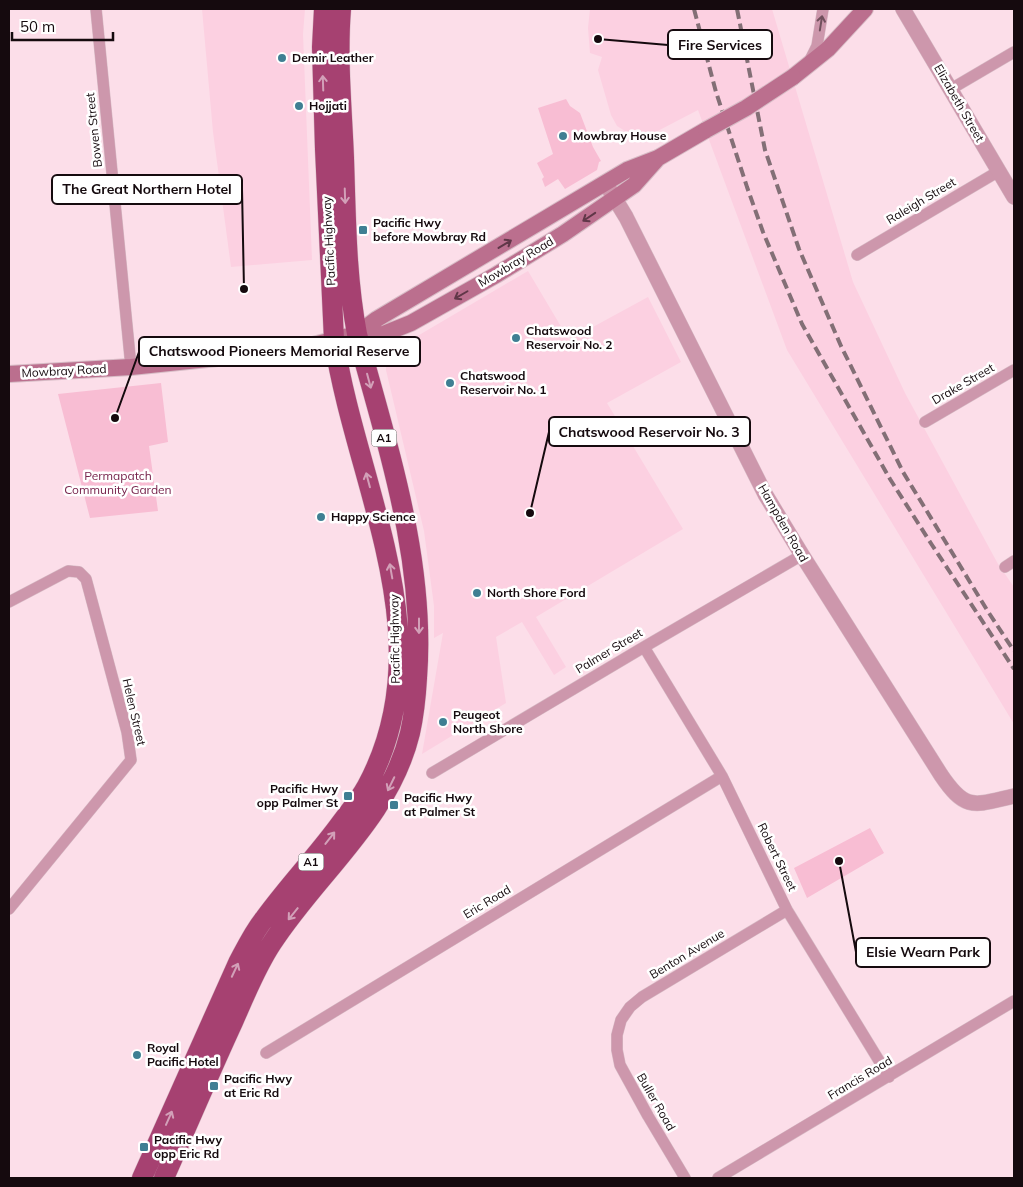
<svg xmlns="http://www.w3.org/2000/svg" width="1023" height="1187" font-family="Mulish,sans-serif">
<rect width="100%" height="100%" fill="#fcdee9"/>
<!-- built -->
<path fill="#fcd0e1" d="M202 9H305L303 34 312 260 231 267 213 132Z
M590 9H772L853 282 905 393 998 564 1014 587V724L787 350 698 110 648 136H633L617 126 611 115 598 70 602 57 590 53 588 28Z
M528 271 569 340 648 297 681 362 607 403 683 529 536 617 566 667 554 675 522 622 496 637 506 703 422 754 443 633 434 638V606L424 531 386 370V360L388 354 392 351Z"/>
<!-- green -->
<path fill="#f8bdd3" d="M566 99 570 106 580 113 593 147 601 161 599 162 597 170 565 189 558 179 545 187 542 179 544 177 537 163 553 154 538 108Z
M161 383 168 442 149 446 158 511 90 518 58 394Z
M870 828 884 853 807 898 794 868Z"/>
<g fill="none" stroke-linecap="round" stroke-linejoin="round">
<!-- minor casing -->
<g stroke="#d7bcc6" stroke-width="12">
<path id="minor" d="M96 9 131 367
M810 60 817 46 823 9
M951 89 1014 52
M857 255 999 171
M925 422 1014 370
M1005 567 1014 561
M9 602 68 571 79 572 86 579 127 732 131 760 9 909
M644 647 722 776 787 910 889 1077
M432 773 644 647 802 555
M266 1053 722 776
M685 1178 648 1116 620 1065 617 1050V1035L621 1020 630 1007 642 997 787 910
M718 1178 1014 1001"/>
</g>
<!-- tertiary casing -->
<g stroke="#d7bcc6" stroke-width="16">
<path id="tertiary" d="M903 9 1014 197
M609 189 626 217 765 494 802 555 941 775C966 812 974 805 1014 796"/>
</g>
<!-- secondary casing -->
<g stroke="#d7bcc6" stroke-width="18">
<path id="secondary" d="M793 77 828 49 865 9
M357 334 377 319 627 170 658 158 706 130
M9 374 131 367 227 357 301 348 357 334 381 335 411 323 496 275 563 234 634 185 658 158"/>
</g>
<!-- trunk casing -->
<g stroke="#d7bcc6" stroke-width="21">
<path id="trunk" d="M142 1178 238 963C246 948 254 931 265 918 289 885 317 856 341 823 350 811 360 799 367 786 446 639 356 487 334 340L325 149 322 47 324 9
M164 1178C187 1126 209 1074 233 1022 245 995 256 967 272 943 318 872 389 819 410 733 414 715 416 696 417 678 426 560 387 446 357 334 346 276 346 217 344 158 342 108 337 59 341 9"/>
</g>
<!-- minor -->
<use href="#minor" stroke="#cd97ac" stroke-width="11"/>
<!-- tertiary -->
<use href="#tertiary" stroke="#cd97ac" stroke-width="15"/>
<!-- secondary -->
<use href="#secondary" stroke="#bb6f8e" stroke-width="16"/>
<!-- trunk -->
<use href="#trunk" stroke="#a64171" stroke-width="20"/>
<!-- rail -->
<path stroke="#836f76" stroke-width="4" stroke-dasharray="10 5" stroke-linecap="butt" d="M694 9 716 92 747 187 763 232 802 324 890 479 932 545 1014 669
M737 9 765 150 799 249 841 346 903 472 987 610 1014 651"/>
<!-- secondary-bridge casing -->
<g stroke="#d7bcc6" stroke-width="18" stroke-linecap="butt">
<path id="secondary-bridge" d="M706 130 746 108 793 77"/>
</g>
<!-- secondary-bridge -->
<use href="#secondary-bridge" stroke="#bb6f8e" stroke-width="16"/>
</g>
<!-- one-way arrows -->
<defs><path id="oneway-shaft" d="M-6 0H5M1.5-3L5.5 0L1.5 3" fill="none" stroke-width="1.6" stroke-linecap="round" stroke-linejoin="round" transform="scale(1.25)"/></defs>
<use stroke="#71505d" href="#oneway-shaft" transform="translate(821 23) rotate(-81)"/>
<g stroke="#d2a0b8">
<use href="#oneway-shaft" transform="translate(323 83) rotate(-92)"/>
<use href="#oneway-shaft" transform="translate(345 196) rotate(88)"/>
<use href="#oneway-shaft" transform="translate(369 381) rotate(75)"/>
<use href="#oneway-shaft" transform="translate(368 480) rotate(-105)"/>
<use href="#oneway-shaft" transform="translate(391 571) rotate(-100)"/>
<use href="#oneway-shaft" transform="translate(419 626) rotate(90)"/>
<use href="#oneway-shaft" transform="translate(391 784) rotate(116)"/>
<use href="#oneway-shaft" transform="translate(330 838) rotate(-52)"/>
<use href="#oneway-shaft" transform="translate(293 914) rotate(129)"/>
<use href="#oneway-shaft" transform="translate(235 970) rotate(-65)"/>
<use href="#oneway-shaft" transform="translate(169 1118) rotate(-66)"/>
</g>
<g stroke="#603748">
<use href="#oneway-shaft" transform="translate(589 217) rotate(146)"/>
<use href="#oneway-shaft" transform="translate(505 244) rotate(-31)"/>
<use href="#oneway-shaft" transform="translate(461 295) rotate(150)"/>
</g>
<!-- markers -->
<g fill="#3f7f93" stroke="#fff" stroke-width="2">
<circle cx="282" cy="58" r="5"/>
<circle cx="299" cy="106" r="5"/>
<circle cx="563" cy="136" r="5"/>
<rect x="358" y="225" width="10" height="10" rx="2.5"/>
<circle cx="516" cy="338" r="5"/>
<circle cx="450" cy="383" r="5"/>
<circle cx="321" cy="517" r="5"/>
<circle cx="477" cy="593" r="5"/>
<circle cx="443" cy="722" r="5"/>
<rect x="343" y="791" width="10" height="10" rx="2.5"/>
<rect x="389" y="800" width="10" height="10" rx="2.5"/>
<circle cx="137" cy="1055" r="5"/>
<rect x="209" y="1081" width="10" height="10" rx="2.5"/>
<rect x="139" y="1142" width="10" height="10" rx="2.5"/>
</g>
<g text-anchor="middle" stroke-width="5" stroke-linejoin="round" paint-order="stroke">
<!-- shield labels -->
<g fill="#fff" stroke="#5b5456" stroke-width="1">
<rect x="371.5" y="429.5" width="25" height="17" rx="4"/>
<rect x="298.5" y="853.5" width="25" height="17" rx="4"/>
</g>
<g font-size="11" font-weight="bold" fill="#150a0e">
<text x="384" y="442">A1</text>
<text x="311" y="866">A1</text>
</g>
<!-- poi labels -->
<g font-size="12" font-weight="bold" fill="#150a0e" stroke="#fff" text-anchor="start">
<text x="292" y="62">Demir Leather</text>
<text x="309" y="110">Hojjati</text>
<text x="573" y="140">Mowbray House</text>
<text x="373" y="227">Pacific Hwy<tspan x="373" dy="14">before Mowbray Rd</tspan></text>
<text x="526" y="335">Chatswood<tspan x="526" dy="14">Reservoir No. 2</tspan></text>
<text x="460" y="380">Chatswood<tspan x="460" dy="14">Reservoir No. 1</tspan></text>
<text x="331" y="521">Happy Science</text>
<text x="487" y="597">North Shore Ford</text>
<text x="453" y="719">Peugeot<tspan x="453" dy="14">North Shore</tspan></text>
<text x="338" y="793" text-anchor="end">Pacific Hwy<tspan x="338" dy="14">opp Palmer St</tspan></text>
<text x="404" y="802">Pacific Hwy<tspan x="404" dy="14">at Palmer St</tspan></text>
<text x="147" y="1052">Royal<tspan x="147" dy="14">Pacific Hotel</tspan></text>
<text x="224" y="1083">Pacific Hwy<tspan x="224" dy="14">at Eric Rd</tspan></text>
<text x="154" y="1144">Pacific Hwy<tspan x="154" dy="14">opp Eric Rd</tspan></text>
</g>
<!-- street labels -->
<g font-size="12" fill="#150a0e" stroke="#fff">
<text transform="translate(959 103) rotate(60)" y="4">Elizabeth Street</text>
<text transform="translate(94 130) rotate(-96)" y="4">Bowen Street</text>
<text transform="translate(921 201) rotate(-31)" y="4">Raleigh Street</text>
<text transform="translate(329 241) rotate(-93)" y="4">Pacific Highway</text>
<text transform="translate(516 262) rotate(-31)" y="4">Mowbray Road</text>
<text transform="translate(64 371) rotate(-3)" y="4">Mowbray Road</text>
<text transform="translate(963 384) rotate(-30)" y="4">Drake Street</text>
<text transform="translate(783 523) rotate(60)" y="4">Hampden Road</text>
<text transform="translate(395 639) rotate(-91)" y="4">Pacific Highway</text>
<text transform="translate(609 651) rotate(-31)" y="4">Palmer Street</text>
<text transform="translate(134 712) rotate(77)" y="4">Helen Street</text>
<text transform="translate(777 857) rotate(64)" y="4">Robert Street</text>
<text transform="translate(487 902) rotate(-31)" y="4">Eric Road</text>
<text transform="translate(687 954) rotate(-31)" y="4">Benton Avenue</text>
<text transform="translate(860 1078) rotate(-31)" y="4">Francis Road</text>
<text transform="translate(656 1102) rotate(60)" y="4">Buller Road</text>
</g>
<!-- park labels -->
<g font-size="12" fill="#77234c" stroke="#fff">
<text x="118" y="480">Permapatch<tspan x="118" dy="14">Community Garden</tspan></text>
</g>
</g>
<!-- callouts -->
<path fill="none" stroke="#150a0e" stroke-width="2" d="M598 39L668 45M244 289L242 189M115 418L139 352M530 513L549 432M839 861L856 952"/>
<g fill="#150a0e" stroke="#fff" stroke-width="2">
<circle cx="598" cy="39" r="5"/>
<circle cx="244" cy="289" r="5"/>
<circle cx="115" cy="418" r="5"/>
<circle cx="530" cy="513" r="5"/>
<circle cx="839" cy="861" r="5"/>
</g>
<g fill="#fff" stroke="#150a0e" stroke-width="2">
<rect x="668" y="30" width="104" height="29" rx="5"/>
<rect x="52" y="175" width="190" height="29" rx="5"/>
<rect x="139" y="337" width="281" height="29" rx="5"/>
<rect x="549" y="417" width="201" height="29" rx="5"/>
<rect x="856" y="938" width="134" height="29" rx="5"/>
</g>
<g font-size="14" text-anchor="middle" font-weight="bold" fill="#150a0e">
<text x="720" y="50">Fire Services</text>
<text x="147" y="194">The Great Northern Hotel</text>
<text x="279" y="356">Chatswood Pioneers Memorial Reserve</text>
<text x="649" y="437">Chatswood Reservoir No. 3</text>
<text x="923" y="957">Elsie Wearn Park</text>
</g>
<!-- border -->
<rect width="1023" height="1187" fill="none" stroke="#150a0e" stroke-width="20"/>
<!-- scale -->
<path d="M12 32v8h101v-8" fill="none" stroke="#150a0e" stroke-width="2.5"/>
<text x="20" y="32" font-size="15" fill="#150a0e" stroke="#ffffff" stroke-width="4" paint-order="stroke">50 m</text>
</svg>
